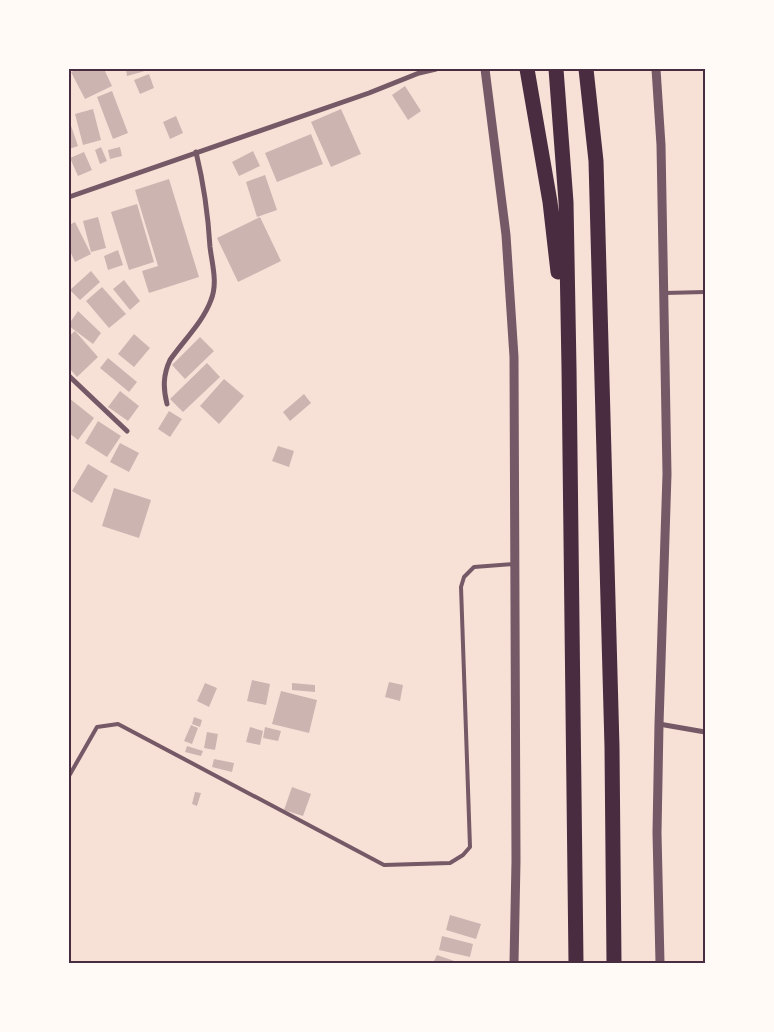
<svg xmlns="http://www.w3.org/2000/svg" width="774" height="1032" font-family="Bitter,serif">
<rect width="100%" height="100%" fill="#f7e1d7"/>
<!-- building -->
<path fill="#ccb4b1" d="M79 69H104L112 86 85 99 71 72Z
M126 69H144L145 71 127 76Z
M149 74 154 88 140 94 134 80Z
M405 86 421 111 408 120 392 95Z
M112 91 128 133 113 139 97 97Z
M93 109 101 140 83 145 75 114Z
M341 109 361 154 331 167 311 122Z
M176 116 183 133 170 139 163 122Z
M69 120 78 146 69 149Z
M311 134 323 164 277 182 265 153Z
M101 147 107 161 100 164 95 150Z
M120 147 122 156 110 159 108 150Z
M253 151 260 166 239 176 232 162Z
M84 152 92 170 78 176 70 158Z
M265 175 277 210 257 217 246 182Z
M169 179 199 277 149 293 142 271 158 266 135 190Z
M137 204 154 262 129 270 111 212Z
M98 217 106 248 91 252 83 221Z
M260 217 281 261 238 282 217 238Z
M75 222 91 254 75 262 69 249V225Z
M118 250 123 265 108 270 104 256Z
M91 271 100 282 80 300 70 290Z
M124 280 140 301 130 310 113 289Z
M102 287 126 314 109 328 86 301Z
M78 311 101 333 93 344 69 326V324Z
M75 331 98 357 77 377 69 368V336Z
M134 334 150 348 134 367 118 354Z
M200 337 214 351 185 379 172 365Z
M108 358 137 382 129 392 100 368Z
M207 363 220 377 183 412 170 399Z
M224 379 244 396 219 424 200 406Z
M120 391 139 406 128 421 108 407Z
M304 394 311 403 290 421 283 412Z
M69 398 94 418 78 440 69 433Z
M169 411 182 419 170 437 158 429Z
M98 421 121 436 107 457 85 443Z
M120 443 139 453 129 472 110 462Z
M278 446 294 451 289 467 272 461Z
M88 464 108 476 92 503 72 491Z
M114 488 151 500 139 538 102 526Z
M252 680 270 684 266 705 247 701Z
M389 682 403 685 400 701 385 697Z
M205 683 217 688 209 707 197 701Z
M292 683 315 685V692L292 690Z
M281 691 317 700 309 733 272 724Z
M194 717 202 720 200 727 192 724Z
M191 725 198 728 192 744 184 741Z
M250 727 263 731 260 745 246 742Z
M265 727 281 731 278 741 263 738Z
M207 732 218 734 215 750 204 748Z
M187 746 203 751 201 756 185 752Z
M214 759 234 763 232 772 212 767Z
M292 787 311 794 303 816 284 810Z
M195 792 201 793 197 806 192 804Z
M450 915 481 924 476 939 446 930Z
M442 936 473 944 470 957 439 950Z
M437 955 460 963H433Z"/>
<g fill="none" stroke-linecap="round" stroke-linejoin="round">
<!-- service -->
<path stroke="#755966" stroke-width="4" d="M665 293 705 292
M69 776 97 727 118 724 384 865 450 863 463 855 470 847 461 587 464 577 474 567 514 564"/>
<!-- minor -->
<path stroke="#755966" stroke-width="5" d="M69 197 369 93 419 73 436 69
M69 376 127 431
M167 404C163 388 163 375 170 360 184 340 203 322 211 300 218 283 212 264 210 247 208 213 204 185 196 152
M659 724 705 732"/>
<!-- tertiary -->
<path stroke="#755966" stroke-width="9" d="M485 69 506 235 514 357 516 861 514 963
M656 69 661 145 667 474 659 724 657 833 660 963"/>
<!-- motorway -->
<path stroke="#4a2c40" stroke-width="15" d="M527 69 550 202 558 272
M556 69 566 202 569 368 576 963
M586 69 596 161 612 747 614 963"/>
</g>
<!-- border -->
<rect width="774" height="1032" fill="none" stroke="#fffaf5" stroke-width="140"/>
<rect x="70" y="70" width="634" height="892" fill="none" stroke="#4a2c40" stroke-width="2"/>
</svg>
